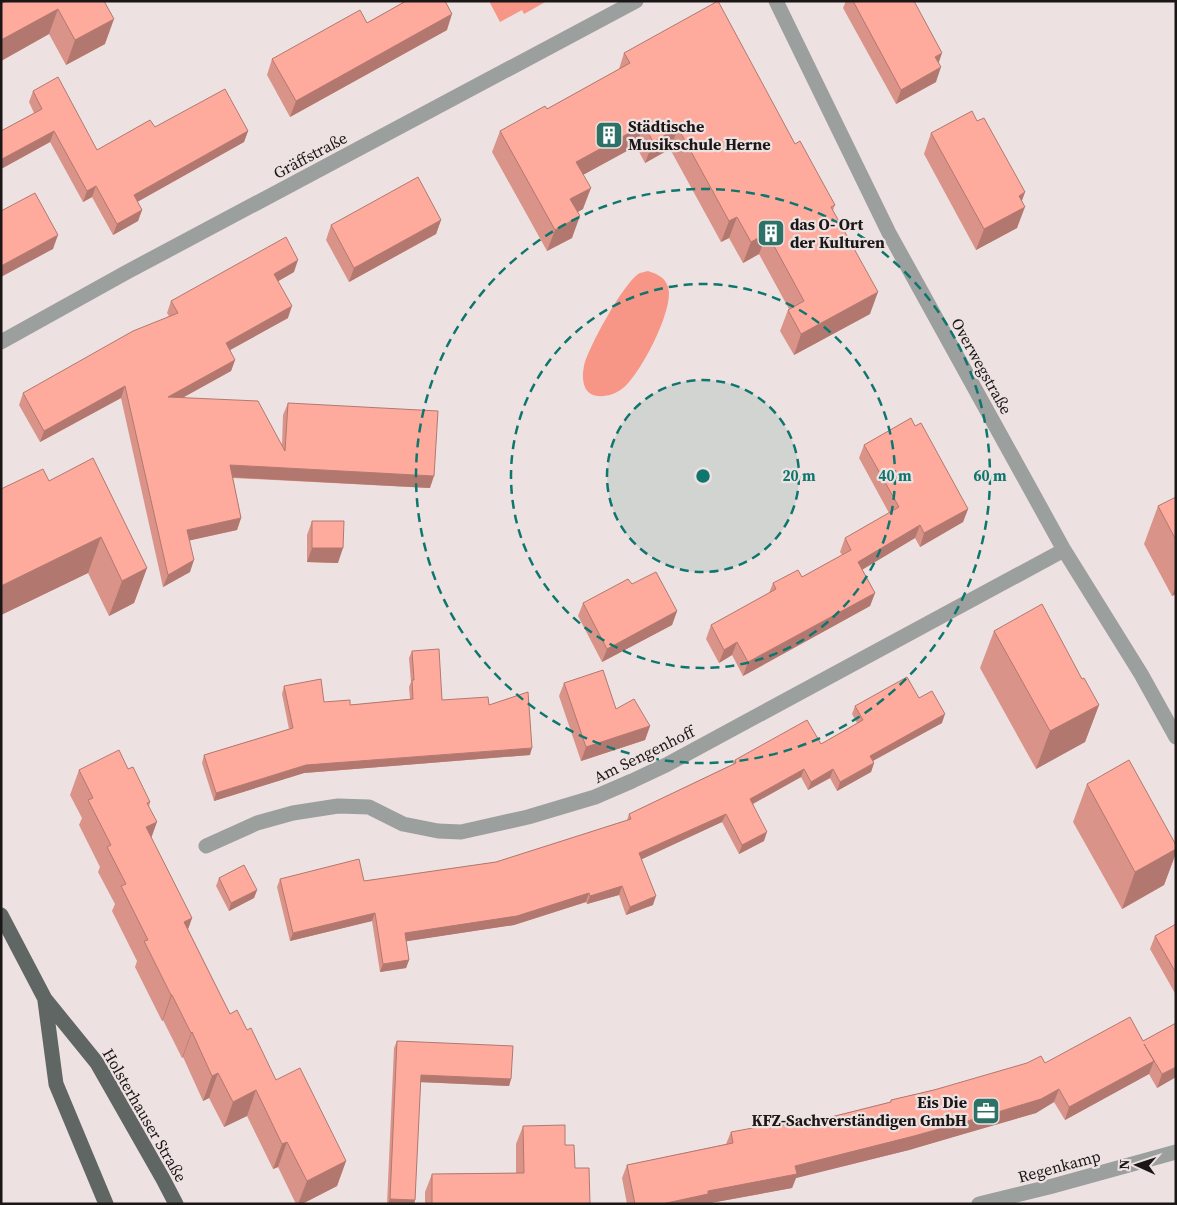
<svg xmlns="http://www.w3.org/2000/svg" width="1177" height="1205" font-family="'Source Serif 4',serif">
<rect width="100%" height="100%" fill="#ede2e1"/>
<!-- green -->
<path fill="#f79687" d="M489 1H547L524 14 522 10 500 22Z
M648 271C657 274 665 277 668 287 675 308 640 375 623 388 615 395 600 399 591 394 582 389 582 375 584 366 588 348 625 280 640 273 643 272 645 272 648 271Z"/>
<g fill="none" stroke-linecap="round" stroke-linejoin="round">
<!-- minor -->
<path stroke="#9b9f9e" stroke-width="15" d="M776 1 889 233 1064 550 1141 674 1176 737
M1 342 127 272 636 1
M206 846 257 823 293 813 338 806 369 807 403 824 438 831 461 832 528 817 595 797 632 781 666 765 1064 550
M979 1204 1049 1187 1176 1152"/>
<!-- major -->
<path stroke="#5f6664" stroke-width="15" d="M1 915 45 999 97 1063 163 1179 176 1204
M45 1001 56 1084 106 1204"/>
</g>
<!-- wall -->
<path fill="#da9388" d="M104 1 105 44 66 65 49 34 1 61V4Z
M401 1H445L447 30 290 117 267 75 272 59 367 23 402 3Z
M846 1H853L936 82 896 104 843 8Z
M624 53 795 144 835 205 833 210 870 314 794 355 780 331 788 310 789 309 759 254 743 263 729 238 721 242 670 149 645 163 636 146 583 175V209L577 212 572 238 547 251 492 152 500 131 547 109 619 69Z
M33 91 97 150 155 127 248 131 244 142 137 202 142 210 138 221 113 235 92 197 83 202 50 142 1 169V131L34 113 29 102Z
M977 121 1025 192 1022 201 1017 228 976 250 924 154 931 133Z
M441 220 436 234 349 282 326 240 331 225Z
M294 272 278 281 288 318 230 350 235 360 231 371 184 397 282 444 283 415 288 403 430 488 233 478 241 518 237 530 190 540V572L163 587 121 398 40 442 19 405 23 393 169 316 167 313 171 301Z
M915 426 968 509 963 522 920 547 915 538 862 570 875 593 870 606 743 676 732 655 719 663 706 639 711 625 769 593 773 583 802 577 842 555 840 552 845 538 889 513 859 458 864 445Z
M49 481 147 568 134 603 109 616 88 573 1 615V489Z
M1176 497V594L1172 596 1144 544 1158 506Z
M312 521 338 563 307 562V535Z
M632 584 677 611 672 625 602 662 578 616 583 603Z
M994 631 1082 679 1099 705 1085 742 1036 769 980 668Z
M412 651 442 700 489 705 530 755 304 773 214 801 202 763 204 755 289 729 282 694 284 686 324 702 350 705 410 699 409 687 411 682 409 658Z
M564 683 650 726 645 740 581 761 559 696Z
M919 698 942 723 873 761 874 763 871 772 837 791 830 778 808 790 801 777 753 804 764 841 739 854 722 822 641 859 653 905 626 915 619 895 587 904 586 902 514 925 406 941 409 960 406 968 380 972 372 921 290 941 277 887 280 879 364 881 496 862 627 820 629 814 733 764 735 760 821 744 857 723 852 714 855 706Z
M128 769 150 802 149 807 151 837 192 918 188 929 230 1014 247 1030 276 1080 346 1161 337 1186 302 1204H296L278 1167 273 1169 247 1116 224 1127 209 1098 203 1101 183 1057 182 1058 163 1020 162 1021 135 967 137 961 112 911 115 904 98 872 100 867 79 825 82 818 70 795 79 770Z
M1087 784 1176 845V853L1164 885 1122 909 1073 822Z
M219 878 257 890 254 898 229 911 216 886Z
M1176 924V995L1150 949 1155 936Z
M1176 1023V1077L1157 1088 1149 1074 1065 1120 1054 1102 1036 1113 966 1133 909 1150 796 1178 792 1188 705 1204H627L622 1178 627 1165 726 1144 731 1132 769 1128 803 1124 890 1102 891 1100 1045 1063 1143 1041Z
M397 1041 511 1079 509 1086 420 1082 415 1200 414 1204H387L394 1048Z
M523 1126 565 1145 590 1204H425V1192L432 1174 516 1173V1144Z"/>
<!-- shaded-wall -->
<path fill="#b2786f" d="M58 9 49 34 1 61V40Z
M452 14 447 30 290 117 296 101Z
M114 19 105 44 66 65 75 40Z
M942 53 937 68 935 57Z
M941 67 936 82 896 104 901 90Z
M644 125 636 146 568 183 576 162Z
M678 128 670 149 645 163 653 142Z
M54 131 50 142 1 169 2 159Z
M248 131 244 142 130 206 134 195Z
M96 186 92 197 83 202 87 191Z
M591 188 583 209 563 221 570 199Z
M1025 192 1018 210 1025 207 1017 228 976 250 984 229 1019 196Z
M142 210 138 221 113 235 117 224Z
M580 216 572 238 547 251 555 230Z
M737 217 729 238 721 242 729 221Z
M441 220 436 234 349 282 354 268Z
M767 233 759 254 743 263 751 242Z
M58 235 53 249 1 277V266Z
M298 260 294 272 270 286 274 274Z
M878 292 870 314 794 355 801 334Z
M292 306 288 318 221 355 226 343Z
M235 360 231 371 164 408 168 397Z
M125 386 121 398 40 442 44 431Z
M230 465 434 476 430 488 226 477Z
M968 509 963 522 920 547 924 533Z
M241 518 237 530 183 542 187 530Z
M920 525 915 538 853 575 858 562Z
M101 537 88 573 1 615V586Z
M312 548H343L338 563 307 562Z
M194 560 190 572 163 587 168 575Z
M147 568 134 603 109 616 122 581Z
M1176 586V594L1172 596Z
M875 593 870 606 743 676 748 662Z
M677 611 672 625 602 662 607 649Z
M737 642 732 655 719 663 724 650Z
M1099 705 1085 742 1036 769 1050 731Z
M945 714 942 723 867 764 870 756Z
M650 726 645 740 581 761 586 747Z
M532 748 530 755 304 773 214 801 216 793 306 765Z
M874 763 871 772 837 791 840 782Z
M804 769 801 777 747 807 750 799Z
M833 769 830 778 808 790 811 782Z
M726 814 722 822 636 862 639 853Z
M157 822 148 847 146 827Z
M767 832 764 841 739 854 742 845Z
M1176 849V853L1164 885 1122 909 1135 872Z
M622 886 619 895 587 904 590 896Z
M257 890 254 898 229 911 231 903Z
M589 893 586 902 514 925 402 942 405 933Z
M656 896 653 905 626 915 630 907Z
M375 913 372 921 290 941 293 933Z
M192 918 183 943 184 922Z
M409 960 406 968 380 972 383 964Z
M171 995H172L163 1020 162 1021Z
M192 1032 183 1057 182 1058 191 1033Z
M1154 1061 1149 1074 1065 1120 1069 1107Z
M1176 1067V1077L1157 1088 1162 1074Z
M218 1073 209 1098 203 1101 212 1076Z
M421 1075 511 1079 509 1086 418 1082Z
M1059 1089 1054 1102 1036 1113 909 1150 796 1178 792 1188 705 1204H662Z
M256 1090 247 1116 224 1127 233 1102Z
M287 1142 278 1167 273 1169 282 1144Z
M346 1161 337 1186 302 1204H298L307 1181Z
M390 1199 415 1200 414 1204H388Z"/>
<!-- building -->
<path fill="#feab9e" stroke="#b2786f" d="M6 1H104L114 19 75 40 58 9 1 40V4Z
M406 1H445L452 14 296 101 272 59 360 10 367 23Z
M718 1 795 144 800 141 818 174 835 205 831 207 878 292 801 334 788 310 804 301 767 233 751 242 737 217 729 221 678 128 653 142 644 125 576 162 591 188 570 199 580 216 555 230 500 131 545 106 547 109 630 63 624 53Z
M853 1H914L942 53 935 57 941 67 901 90Z
M58 77 97 150 150 120 155 127 225 89 248 131 134 195 142 210 117 224 96 186 87 191 54 131 2 159 1 158V131L42 109 33 91Z
M972 111 977 121 984 118 1025 192 1019 196 1025 207 984 229 931 133Z
M418 177 441 220 354 268 331 225Z
M35 193 58 235 1 266V211Z
M286 237 298 260 274 274 292 306 226 343 235 360 168 397 258 401 285 451 288 403 438 411 434 476 230 465 241 518 187 530 194 560 168 575 125 386 44 431 23 393 133 331 178 313 171 301Z
M911 418 915 426 921 423 968 509 924 533 920 525 858 562 875 593 748 662 737 642 724 650 711 625 776 589 773 583 798 570 802 577 851 550 845 538 899 507 864 445Z
M93 458 147 568 122 581 101 537 1 586V489L43 469 49 481Z
M1176 497V540L1158 506Z
M312 521H344L343 548H312Z
M656 572 677 611 607 649 583 603 628 579 632 584Z
M1042 604 1082 679 1084 678 1099 705 1050 731 994 631Z
M439 649 442 700 488 697 489 705 528 692 532 748 306 765 216 793 204 755 293 728 284 686 321 679 324 702 350 700V705L413 699 412 680H414L412 651Z
M603 670 616 709 634 699 650 726 586 747 564 683Z
M907 677 919 698 932 691 945 714 870 756 874 763 840 782 833 769 811 782 804 769 750 799 767 832 742 845 726 814 639 853 656 896 630 907 622 886 590 896 589 893 517 916 405 933 409 960 383 964 375 913 293 933 280 879 359 859 364 881 496 862 631 819 629 814 736 763 735 760 807 720 821 744 863 720 855 706Z
M119 750 128 769 133 767 150 802 147 803 157 822 146 827 192 918 184 922 230 1014 237 1010 247 1030 251 1028 276 1080 300 1068 346 1161 307 1181 287 1142 282 1144 256 1090 233 1102 218 1073 212 1076 192 1032 191 1033 172 995H171L144 941 148 940 121 886 126 884 107 847 111 845 88 800 93 798 79 770Z
M1129 760 1176 845V849L1135 872 1087 784Z
M244 865 257 890 231 903 219 878Z
M1176 924V973L1155 936Z
M1130 1017 1143 1041 1176 1023V1067L1162 1074 1144 1044 1154 1061 1069 1107 1059 1089 1041 1099 971 1120 914 1136 795 1166 797 1174 708 1191V1194L662 1204H635L627 1165 733 1143 731 1132 769 1125V1128L802 1121 803 1124 891 1102V1100L934 1090 1027 1063 1041 1056 1045 1063Z
M397 1041 513 1046 511 1079 421 1075 415 1200 390 1199Z
M565 1125V1145H574L575 1168H589L590 1204H432V1174L524 1173 523 1126Z"/>
<!-- distance rings -->
<circle cx="703" cy="476" r="96" fill="#0f766e" fill-opacity=".12"/>
<g fill="none" stroke="#0f766e" stroke-width="2.5" stroke-dasharray="9 6">
<circle cx="703" cy="476" r="96"/>
<circle cx="703" cy="476" r="192"/>
<circle cx="703" cy="476" r="287"/>
</g>
<!-- icons -->
<defs>
<g id="building-square" transform="scale(1.4375)"><rect x="-9" y="-9" width="18" height="18" rx="4" fill="#2d7266" stroke="#ede2e1"/><path d="M-4-6H4V6H1V3H-1V6H-4ZM-2.5-4.3h1.7v1.8h-1.7ZM.8-4.3h1.7v1.8H.8ZM-2.5-1h1.7V.8h-1.7ZM.8-1h1.7V.8H.8Z" fill="#fff"/></g>
<g id="office-square" transform="scale(1.4375)"><rect x="-9" y="-9" width="18" height="18" rx="4" fill="#2d7266" stroke="#ede2e1"/><path d="M-6-3h4V-5.5h4V-3h4V5H-6ZM-1-4.5V-3h2v-1.5ZM-6 0V1H6V0Z" fill="#fff"/></g>
</defs>
<g fill-rule="evenodd">
<use href="#building-square" x="609" y="135"/>
<use href="#building-square" x="771" y="233"/>
<use href="#office-square" x="986" y="1111"/>
</g>
<g text-anchor="middle" stroke-width="4.5" stroke-linejoin="round" paint-order="stroke">
<!-- poi labels -->
<g font-size="16" font-weight="bold" fill="#1a1716" stroke="#ede2e1" text-anchor="start">
<text x="628" y="132">Städtische<tspan x="628" dy="18">Musikschule Herne</tspan></text>
<text x="790" y="230">das O- Ort<tspan x="790" dy="18">der Kulturen</tspan></text>
<text x="967" y="1108" text-anchor="end">Eis Die<tspan x="967" dy="18">KFZ-Sachverständigen GmbH</tspan></text>
</g>
<!-- street labels -->
<g font-size="16" fill="#1a1716" stroke="#ede2e1">
<text transform="translate(310 155) rotate(-28)" y="6">Gräffstraße</text>
<text transform="translate(982 366) rotate(61)" y="6">Overwegstraße</text>
<text transform="translate(644 754) rotate(-26)" y="6">Am Sengenhoff</text>
<text transform="translate(145 1115) rotate(60)" y="6">Holsterhauser Straße</text>
<text transform="translate(1059 1166) rotate(-15)" y="6">Regenkamp</text>
</g>
</g>
<circle cx="703" cy="476" r="8" fill="#0f766e" stroke="#ede2e1" stroke-width="2.5"/>
<g font-size="15" text-anchor="middle" font-weight="bold" fill="#0f766e" stroke="#ede2e1" stroke-width="4.5" stroke-linejoin="round" paint-order="stroke">
<text x="799" y="481">20 m</text>
<text x="895" y="481">40 m</text>
<text x="990" y="481">60 m</text>
</g>
<!-- border -->
<rect width="1177" height="1205" fill="none" stroke="#1a1716" stroke-width="5"/>
<!-- north arrow -->
<g transform="translate(1137 1165) rotate(273)" stroke="#ede2e1" stroke-width="4" paint-order="stroke">
<path d="M0-4L9 19L0 12L-9 19Z" fill="#1a1716"/>
<text y="-8" font-size="14" font-weight="bold" text-anchor="middle" fill="#1a1716">N</text>
</g>
</svg>
